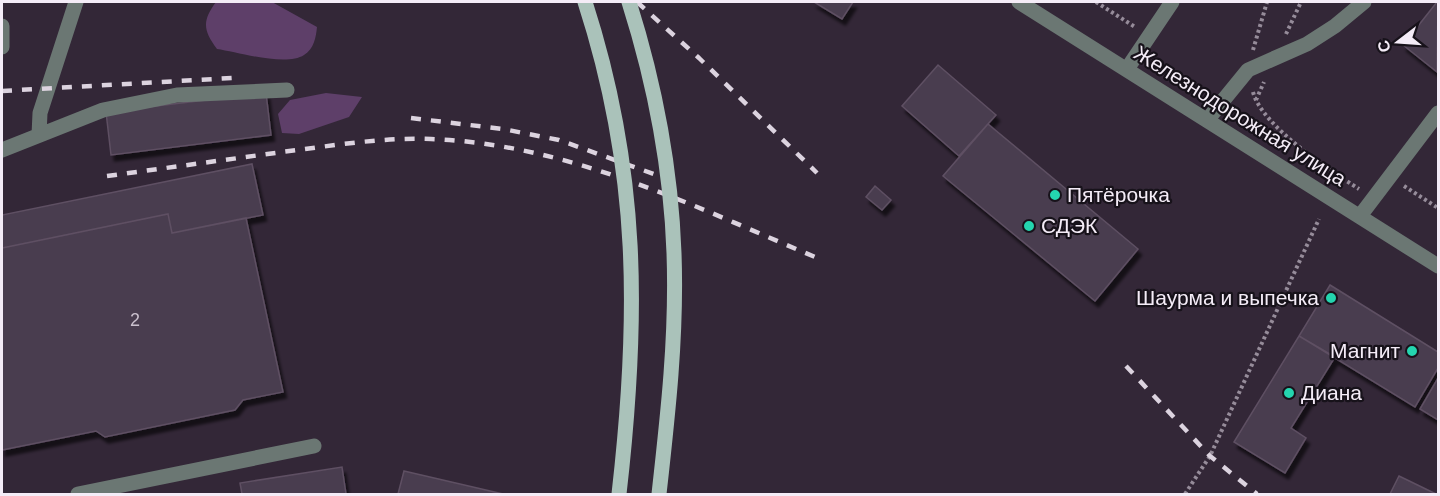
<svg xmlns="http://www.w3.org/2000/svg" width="1440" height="496" font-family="Arial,sans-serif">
<defs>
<filter id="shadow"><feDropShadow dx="3.5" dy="6" stdDeviation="1.5" flood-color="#0009"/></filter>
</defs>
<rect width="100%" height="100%" fill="#332737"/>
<!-- green -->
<path fill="#5e3f69" d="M216 2H272L317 27C316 37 314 49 304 55 286 67 238 52 217 49 203 30 202 21 216 2Z
M326 93 362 97 349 117 299 134 282 133 278 114 290 100Z"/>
<!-- building -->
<path fill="#4a3d4f" stroke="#5e5063" stroke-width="1.5" filter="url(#shadow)" d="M814 2H853L842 19Z
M1437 2H1438L1437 72 1403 45Z
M938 65 996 115 959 156 902 106Z
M266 93 271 135 111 155 106 112Z
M988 124 1138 249 1095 301 943 176Z
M252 164 263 215 172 233 168 214 2 248V215Z
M875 186 891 200 882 210 866 197Z
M168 214 172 233 246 218 283 392 243 400 235 410 105 437 96 431 2 450V248Z
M1330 285 1438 352V368L1415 407 1299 336Z
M1299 336 1335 357 1291 428 1306 438 1285 473 1234 442Z
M1438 378V420L1420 409Z
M342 467 346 494H242L240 483Z
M404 471 503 494H398Z
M1399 476 1436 494H1390Z"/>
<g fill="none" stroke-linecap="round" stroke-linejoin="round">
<!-- path -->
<path stroke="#968c9a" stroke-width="4" stroke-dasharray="3 3" stroke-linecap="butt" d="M1096 2 1135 27
M1286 34 1301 2
M1253 50 1267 2
M1253 92C1262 126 1329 170 1359 189
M1256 100 1264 82
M1404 186 1438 208
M1185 494 1210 456 1319 219"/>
<!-- minor -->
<path stroke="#6b7773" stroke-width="15" d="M1019 2 1438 266
M2 26V47
M1127 69 1172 2
M1208 119 1248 70 1307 44 1335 26 1364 2
M39 135 40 113 76 2
M2 150 103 110 177 95 287 90
M1360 216 1438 113
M78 494 314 446"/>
<!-- rail -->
<path stroke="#dcd3df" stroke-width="4.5" stroke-dasharray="10 10" stroke-linecap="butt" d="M637 2 699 58 817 173
M2 91 232 78
M411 118 503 129 559 140 676 182
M107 176C166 168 224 160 282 152 331 146 382 137 431 139 568 144 691 205 815 257
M1126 366 1210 456 1257 494"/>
<!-- major-bridge -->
<path stroke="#aac2ba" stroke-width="15" d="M585 2C640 172 639 319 619 494
M629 2C654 81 671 169 674 253 677 334 668 414 659 494"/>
</g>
<!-- markers -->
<g fill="#24d5af" stroke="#17121a" stroke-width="2">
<circle cx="1055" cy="195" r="6"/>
<circle cx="1029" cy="226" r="6"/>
<circle cx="1331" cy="298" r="6"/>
<circle cx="1412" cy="351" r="6"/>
<circle cx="1289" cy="393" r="6"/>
</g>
<g text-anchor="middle" stroke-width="4.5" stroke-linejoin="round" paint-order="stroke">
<!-- number labels -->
<g font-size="18" fill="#cac0cd">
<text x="135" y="326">2</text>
</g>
<!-- street labels -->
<g font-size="21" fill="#f4ecf7" stroke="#17121a">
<text transform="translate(1240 116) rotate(32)" y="7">Железнодорожная улица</text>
</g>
<!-- poi labels -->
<g font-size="21" fill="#f4ecf7" stroke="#17121a" text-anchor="start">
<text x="1067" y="202">Пятёрочка</text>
<text x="1041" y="233">СДЭК</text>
<text x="1319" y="305" text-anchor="end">Шаурма и выпечка</text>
<text x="1400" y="358" text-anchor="end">Магнит</text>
<text x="1301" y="400">Диана</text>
</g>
</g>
<!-- border -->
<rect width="1440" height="496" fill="none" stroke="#f4ecf7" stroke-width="6"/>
<!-- north arrow -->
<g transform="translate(1398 42) rotate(253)" stroke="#17121a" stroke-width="4.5" paint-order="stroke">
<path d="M0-4.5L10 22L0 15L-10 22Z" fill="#f4ecf7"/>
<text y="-9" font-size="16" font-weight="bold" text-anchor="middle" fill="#f4ecf7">С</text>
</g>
</svg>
